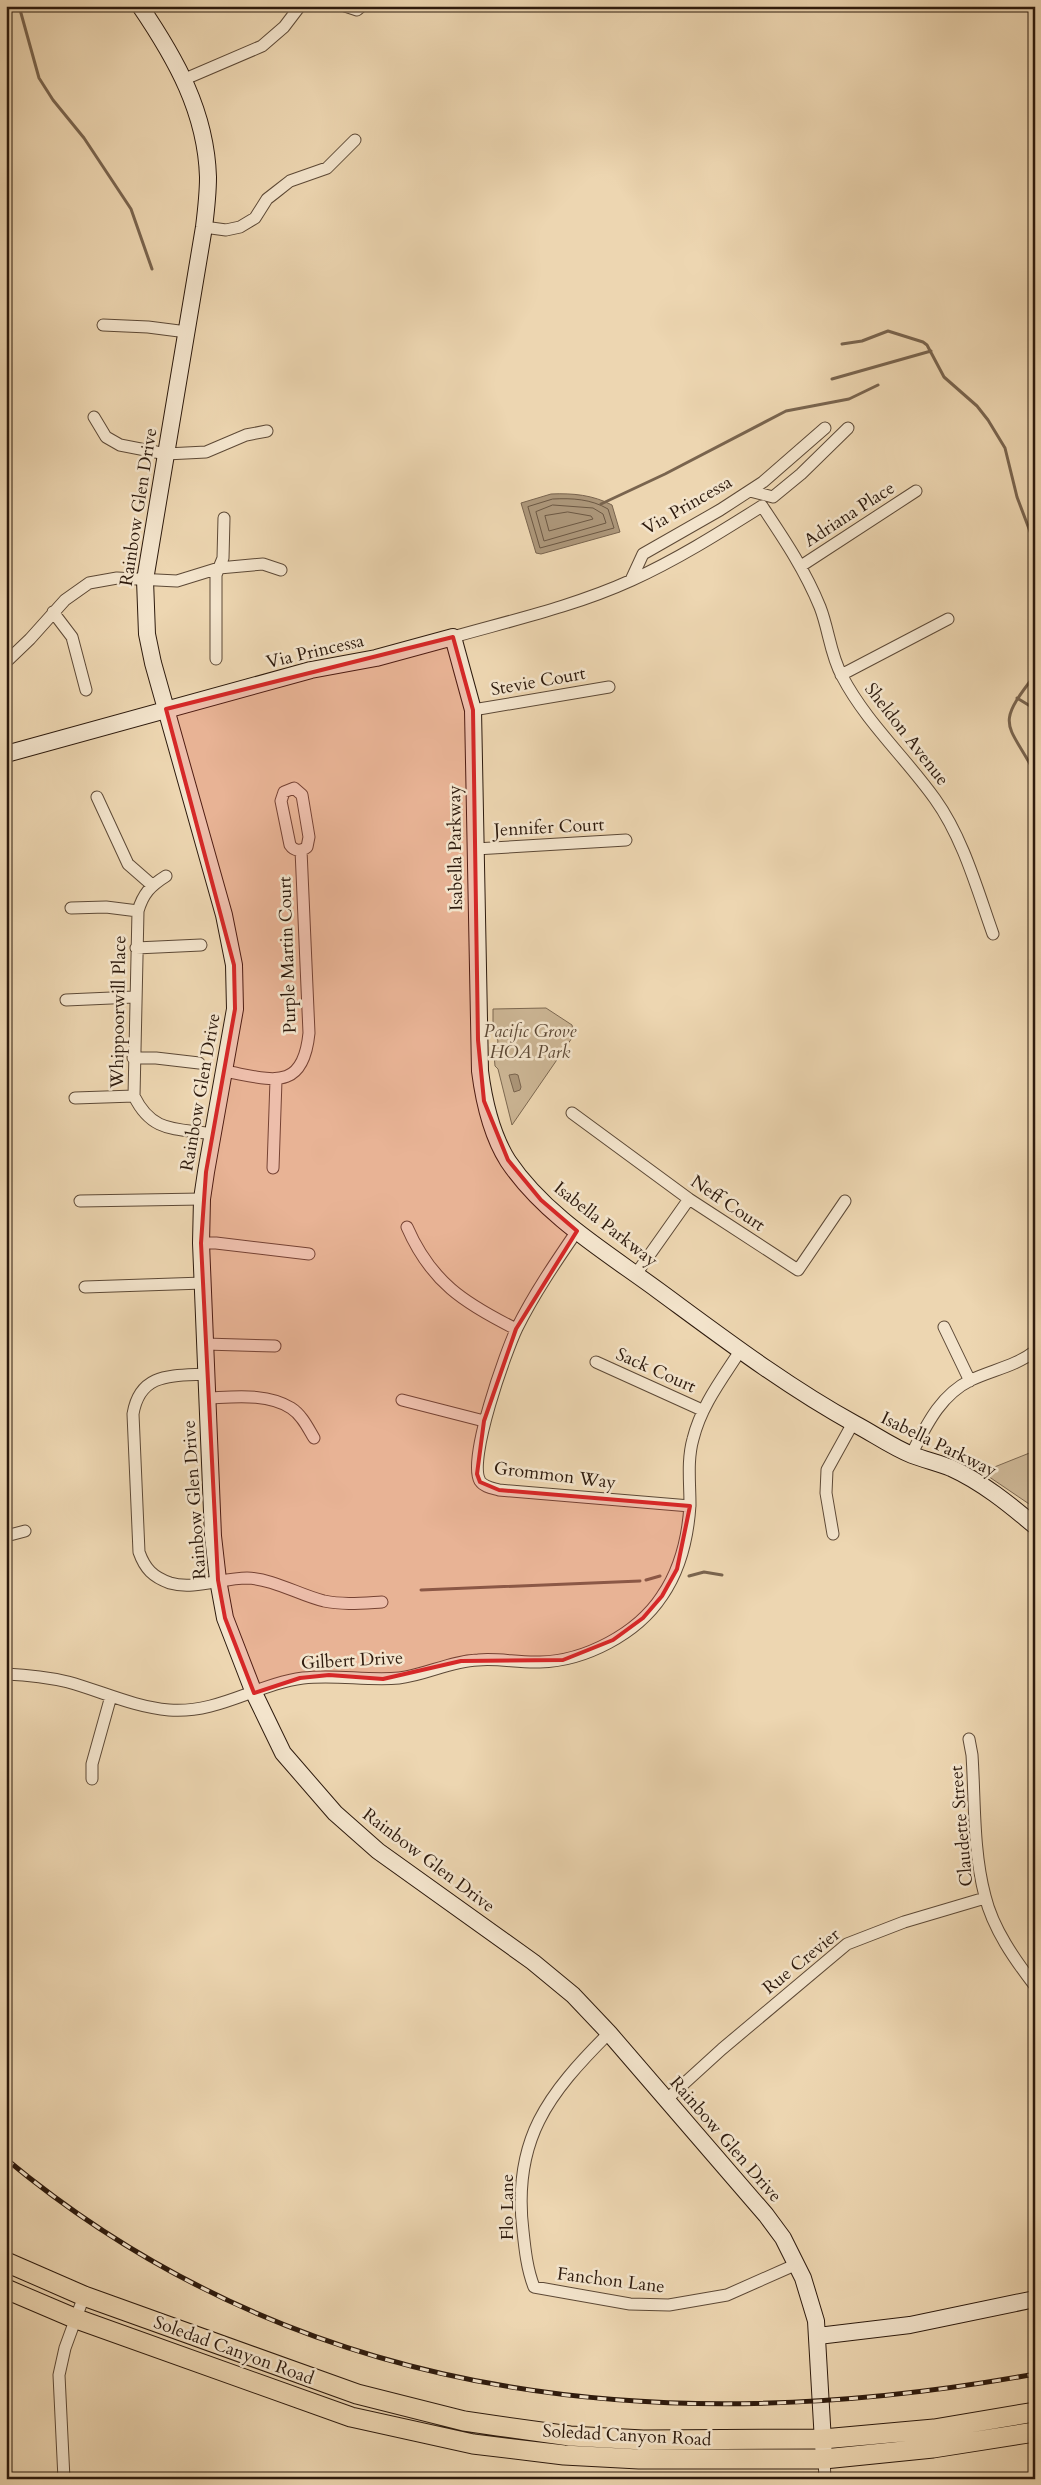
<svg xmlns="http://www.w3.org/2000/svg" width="1041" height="2485" font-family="Cardo,serif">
<rect width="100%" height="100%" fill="#edd6b1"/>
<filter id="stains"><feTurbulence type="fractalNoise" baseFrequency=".004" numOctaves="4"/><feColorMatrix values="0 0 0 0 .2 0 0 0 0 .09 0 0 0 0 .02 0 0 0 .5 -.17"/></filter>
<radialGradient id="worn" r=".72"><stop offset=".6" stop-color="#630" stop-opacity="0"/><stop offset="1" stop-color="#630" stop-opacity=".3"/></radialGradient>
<!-- green -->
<path fill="#ccb695" stroke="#7c6851" d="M546 1008 572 1025 574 1035 512 1125 498 1069 495 1066 494 1054 498 1041 493 1030V1009Z
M1032 1452 1035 1455V1508L982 1472Z"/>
<!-- water -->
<path fill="#ac9679" stroke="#79644e" d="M551 494C573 493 593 495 612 505L620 532 541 554 536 553 521 503Z
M515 1074 518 1075 521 1087 520 1090 514 1092 509 1075Z"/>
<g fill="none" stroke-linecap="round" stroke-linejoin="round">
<!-- shore -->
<path stroke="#6c5843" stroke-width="1" d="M553 499C572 498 591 499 608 509L614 528 540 548 528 507Z
M553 505 593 508 603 514 606 523 544 541 536 512Z
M568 512 591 516 593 519 549 531 545 516Z"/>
<!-- stream -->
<path stroke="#79644e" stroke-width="3" d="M19 6 39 78 53 100 84 138 131 209 152 269
M842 344 862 341 888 331 923 342 927 345 944 377 977 406 988 420 1005 448 1017 497 1031 534 1035 557
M832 379 931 351
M601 504 665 474 786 411 849 399 878 385
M1035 675C994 727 1008 722 1035 773
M1017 698 1035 709
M689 1576 704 1572 722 1575
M646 1580 660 1576
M421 1590 640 1581"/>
<!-- street casing -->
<g stroke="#5d4936" stroke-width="13">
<path id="street" d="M345 6 357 10 362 6
M185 79 262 46 284 27 300 6
M204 227 226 230 240 227 255 218 267 199 276 192 290 181 327 168 355 140
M103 325 148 327 187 332
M94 417 106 437 120 445 166 454 206 452 246 435 267 431
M750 491 773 497 801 474 848 428
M801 566 916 491
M631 580 643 554 720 510 763 482 825 428
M53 612 72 637 86 690
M453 637C513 620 575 606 632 580 678 559 719 533 762 506 784 539 805 570 820 607 829 630 830 654 842 676 866 722 905 757 935 799 963 838 977 889 993 934
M216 659V575L223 558 224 518
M6 662 30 639 65 600 89 583 117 578 177 581 219 568 263 564 281 570
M841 675 948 619
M473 710 609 687
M294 788 302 795 309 837 307 847C301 852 294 851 290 845L281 801 284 792Z
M97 797 128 864 152 885
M475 849 626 840
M166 876C150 886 143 894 138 911L134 1096C152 1133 175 1128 212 1134
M71 908 106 907 138 911
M136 948 201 945
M66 1000 134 997
M133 1058H156L199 1063
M224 1071C270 1079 303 1094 309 1033L301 850
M75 1098 134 1096
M572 1113 689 1199 798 1270 845 1201
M273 1168 276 1080
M80 1201 202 1199
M407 1227C431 1282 464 1303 516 1329
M577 1231C555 1263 534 1294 517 1328 506 1351 467 1460 480 1481 484 1487 492 1488 499 1490L690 1506
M201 1243H216L309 1254
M636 1274 689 1199
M85 1287 203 1283
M944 1327 970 1381
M205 1344 275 1346
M596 1362 702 1410
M207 1374C172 1376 140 1372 133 1414L139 1552C145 1569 153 1577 170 1583 193 1590 223 1578 247 1578 274 1579 299 1595 324 1601 343 1605 363 1603 382 1602
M208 1398C235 1397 267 1393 291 1408 302 1415 308 1428 314 1438
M402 1400 484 1421
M911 1455C926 1426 940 1395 971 1380 992 1370 1016 1366 1035 1351
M833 1534 826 1493 827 1470 853 1423
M6 1536 25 1531
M6 1674C27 1675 47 1677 68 1682 101 1691 134 1707 169 1710 218 1714 257 1684 303 1678 335 1674 367 1681 399 1678 426 1675 450 1661 478 1660 498 1658 519 1663 540 1662 585 1661 637 1634 662 1596 680 1570 688 1537 690 1505 690 1483 687 1460 693 1439 701 1406 722 1379 740 1351
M969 1739 972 1755C975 1801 973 1851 985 1896 993 1929 1015 1960 1035 1986
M92 1779V1764L111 1696
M609 2033C548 2094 512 2140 523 2231 525 2250 527 2269 534 2287L630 2304 669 2305 727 2295 797 2264
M666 2100 722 2049 847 1944 904 1922 985 1898
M824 2459 825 2479
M64 2479 59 2375 65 2348 84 2296"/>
</g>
<!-- secondary casing -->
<g stroke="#2d1a0d" stroke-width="18">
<path id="secondary" d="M140 6C176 59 206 112 208 177 208 194 206 211 204 227L145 580 147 634 153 663 224 915 234 965 235 1009 206 1172 202 1199 201 1243 213 1536 218 1580 225 1618 254 1693 283 1753 335 1813 378 1851 533 1962 573 1995 609 2033 766 2215 783 2238 803 2278 816 2321 824 2459
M6 754 311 670 376 658 453 637 473 710 480 1071C484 1102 491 1134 508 1161 545 1216 606 1252 659 1291 723 1338 786 1386 855 1424 874 1434 892 1447 912 1455 925 1460 939 1463 951 1468 982 1482 1009 1504 1035 1526
M818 2336 910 2325 1035 2299"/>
</g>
<!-- primary casing -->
<g stroke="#2d1a0d" stroke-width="21">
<path id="primary" d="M6 2262 84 2296 357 2394 464 2421 498 2426 570 2436 643 2440 823 2439 934 2429 1035 2412
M6 2289 74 2318 351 2417 473 2444 564 2455 639 2459H824L933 2448 1035 2432"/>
</g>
<!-- street -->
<use href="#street" stroke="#f3e4cc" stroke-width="11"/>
<!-- secondary -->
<use href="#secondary" stroke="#f3e4cc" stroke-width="16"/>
<!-- primary -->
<use href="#primary" stroke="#edd6b1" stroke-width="19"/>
<!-- rail casing -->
<g stroke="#2d1a0d" stroke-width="5">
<path id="rail" d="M6 2159C303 2406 667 2441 1035 2374"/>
</g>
<!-- rail -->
<use href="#rail" stroke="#f3e4cc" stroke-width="3" stroke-dasharray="9" stroke-linecap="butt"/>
</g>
<!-- marked area -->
<path fill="#d62828" fill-opacity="0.2" stroke="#d62828" stroke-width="4" stroke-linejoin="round" d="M453 637 473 710 478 1040 484 1101 508 1160 541 1200 577 1231 516 1329 484 1421 477 1474 480 1482 499 1490 690 1506 677 1569 662 1596 643 1618 613 1640 563 1660 461 1661 383 1679 329 1675 300 1678 254 1693 225 1618 218 1580 201 1243 206 1172 235 1009 234 965 166 709Z"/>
<g text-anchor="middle" stroke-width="5" stroke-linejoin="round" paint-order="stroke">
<!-- street labels -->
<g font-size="18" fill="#2d1a0d" stroke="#f3e4cc">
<text transform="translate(687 505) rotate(-30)" y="6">Via Princessa</text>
<text transform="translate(138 507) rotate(-81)" y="6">Rainbow Glen Drive</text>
<text transform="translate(849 514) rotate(-33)" y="6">Adriana Place</text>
<text transform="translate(315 651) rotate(-13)" y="6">Via Princessa</text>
<text transform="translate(538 681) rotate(-10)" y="6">Stevie Court</text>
<text transform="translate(907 734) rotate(52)" y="6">Sheldon Avenue</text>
<text transform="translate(549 827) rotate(-3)" y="6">Jennifer Court</text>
<text transform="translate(455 848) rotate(-91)" y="6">Isabella Parkway</text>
<text transform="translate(287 955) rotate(-92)" y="6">Purple Martin Court</text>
<text transform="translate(118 1012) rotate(-89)" y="6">Whippoorwill Place</text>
<text transform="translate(200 1092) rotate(-80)" y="6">Rainbow Glen Drive</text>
<text transform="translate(728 1203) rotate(34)" y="6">Neff Court</text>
<text transform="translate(606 1224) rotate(38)" y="6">Isabella Parkway</text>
<text transform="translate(656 1370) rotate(24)" y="6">Sack Court</text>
<text transform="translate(939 1444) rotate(26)" y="6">Isabella Parkway</text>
<text transform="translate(555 1475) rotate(7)" y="6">Grommon Way</text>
<text transform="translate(194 1500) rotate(-94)" y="6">Rainbow Glen Drive</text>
<text transform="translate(352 1660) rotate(-3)" y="6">Gilbert Drive</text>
<text transform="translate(961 1826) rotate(-95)" y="6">Claudette Street</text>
<text transform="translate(429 1860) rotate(37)" y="6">Rainbow Glen Drive</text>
<text transform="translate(801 1961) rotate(-39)" y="6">Rue Crevier</text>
<text transform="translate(726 2139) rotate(49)" y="6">Rainbow Glen Drive</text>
<text transform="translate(507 2207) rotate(-90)" y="6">Flo Lane</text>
<text transform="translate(611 2280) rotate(7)" y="6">Fanchon Lane</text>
<text transform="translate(234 2350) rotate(20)" y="6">Soledad Canyon Road</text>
<text transform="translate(627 2435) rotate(3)" y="6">Soledad Canyon Road</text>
</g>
<!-- park labels -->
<g font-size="18" font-style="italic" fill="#5d4936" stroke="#f3e4cc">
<text x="530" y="1037">Pacific Grove<tspan x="530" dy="21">HOA Park</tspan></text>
</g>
</g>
<!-- margin -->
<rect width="1041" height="2485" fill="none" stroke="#edd6b1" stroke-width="25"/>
<rect x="8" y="8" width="1026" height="2470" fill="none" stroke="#2d1a0d" stroke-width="2.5"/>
<rect x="12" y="12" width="1016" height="2460" fill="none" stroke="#2d1a0d"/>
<rect width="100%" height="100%" filter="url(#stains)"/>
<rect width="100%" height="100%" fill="url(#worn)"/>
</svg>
